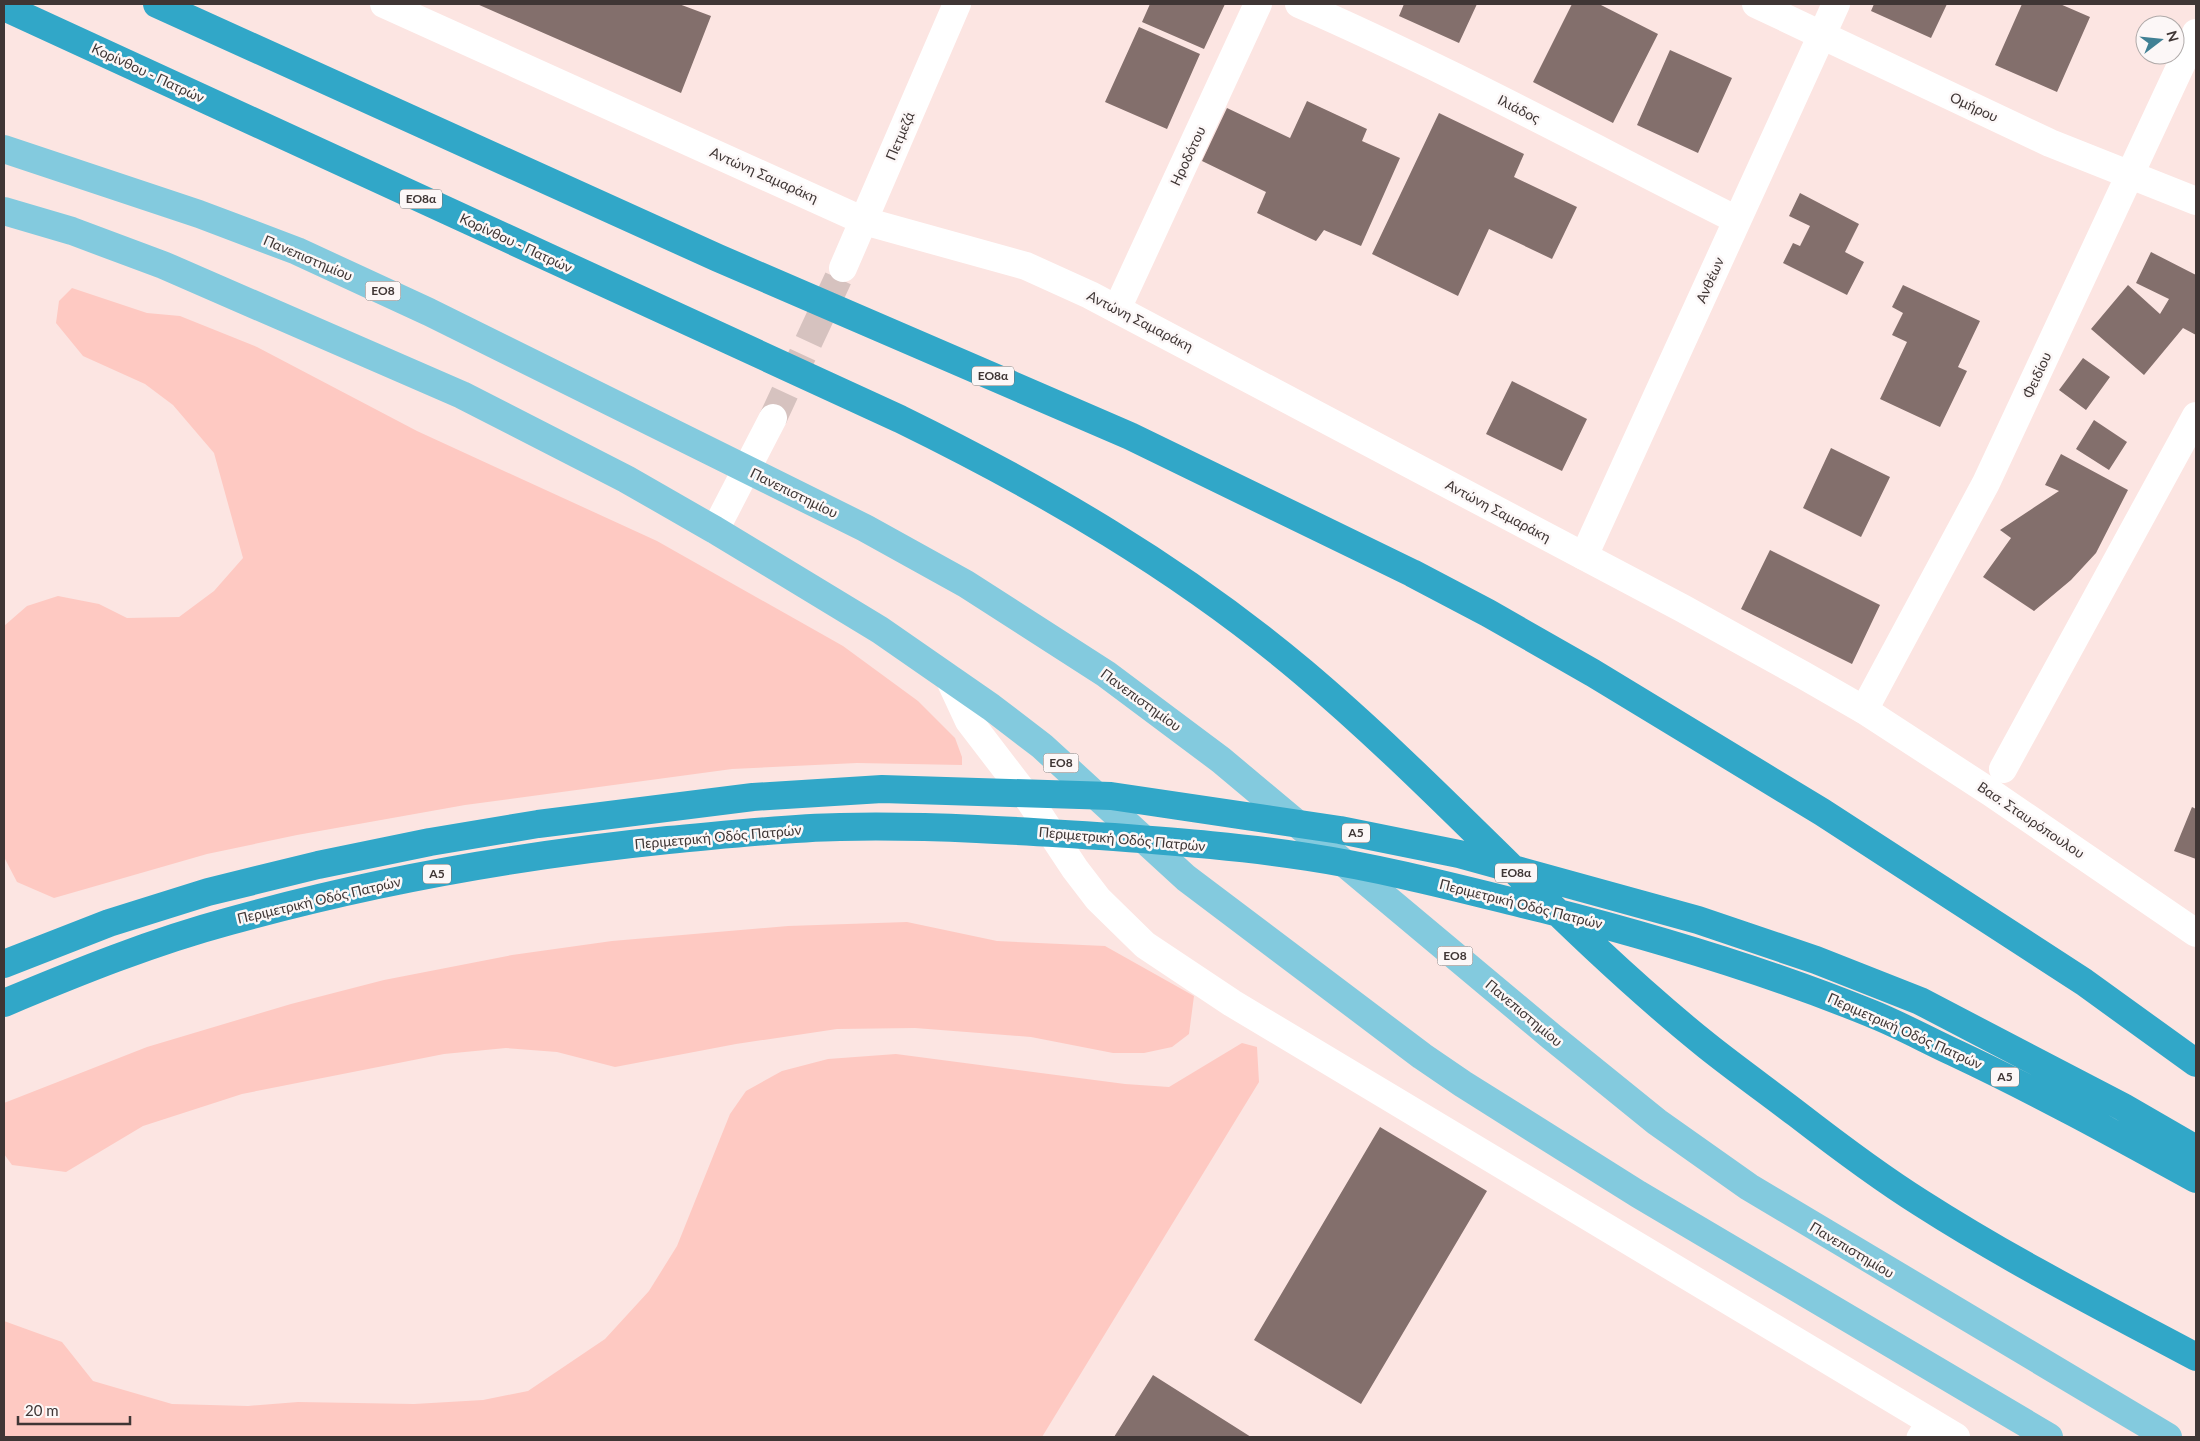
<svg xmlns="http://www.w3.org/2000/svg" width="2200" height="1441" font-family="Lato,sans-serif">
<rect width="100%" height="100%" fill="#fce5e2"/>
<!-- green -->
<path fill="#fec9c2" d="M72 288 147 313 180 316 257 347 417 431 657 541 843 646 918 701 955 738 962 757V765L857 763 732 769 465 805 297 835 207 854 54 898 17 882 4 857V626L27 606 58 596 99 604 127 618 179 617 214 591 243 558 214 453 173 405 145 384 83 356 56 323 59 301Z
M907 922 997 941 1105 946 1194 996 1189 1034 1172 1047 1144 1053H1113L1031 1037 915 1028 837 1029 736 1044 615 1067 557 1052 506 1048 444 1054 242 1094 143 1126 66 1172 12 1165 4 1154V1103L147 1047 291 1004 384 980 512 955 612 941 788 926Z
M1242 1043 1257 1047 1259 1082 1042 1437H4V1321L62 1342 93 1381 172 1404 248 1406 298 1402 414 1404 483 1400 528 1391 605 1339 649 1291 677 1246 730 1114 746 1091 782 1071 828 1059 896 1054 1125 1084 1169 1087Z"/>
<!-- building -->
<path fill="#836f6c" d="M477 4H679L711 16 681 93Z
M1150 4H1225L1204 49 1142 22Z
M1404 4H1477L1459 43 1399 16Z
M1572 4H1599L1658 34 1613 123 1533 82Z
M1874 4H1947L1931 38 1871 11Z
M2022 4H2060L2090 17 2057 92 1995 65Z
M1139 27 1200 54 1167 129 1105 102Z
M1670 50 1732 78 1698 153 1637 125Z
M1307 101 1367 129 1362 141 1400 158 1361 246 1324 230 1316 241 1257 213 1266 192 1202 161 1227 108 1290 138Z
M1439 113 1524 154 1514 177 1577 207 1552 259 1489 229 1458 296 1372 254Z
M1800 193 1859 224 1845 252 1864 262 1847 295 1783 263 1793 243 1800 246 1810 226 1789 216Z
M2151 252 2196 275V335L2183 328 2144 375 2091 329 2128 285 2160 314 2169 299 2136 283Z
M1903 285 1980 321 1958 367 1967 371 1940 427 1880 399 1907 342 1892 335 1903 313 1892 307Z
M2083 358 2110 377 2086 410 2059 390Z
M1512 381 1587 419 1562 471 1486 434Z
M2094 420 2127 442 2109 470 2076 449Z
M1831 448 1890 477 1861 537 1803 508Z
M2061 454 2128 490 2096 553 2071 580 2034 611 1983 577 2011 538 2000 530 2059 491 2045 485Z
M1770 550 1880 605 1852 664 1741 609Z
M2192 807 2196 809V859L2174 851Z
M1380 1127 1487 1191 1361 1404 1254 1340Z
M1153 1375 1251 1437H1114Z"/>
<g fill="none" stroke-linecap="round" stroke-linejoin="round">
<!-- secondary-tunnel -->
<path stroke="#d6c2bf" stroke-width="28" stroke-dasharray="28 14" stroke-linecap="butt" d="M773 418 843 268"/>
<!-- lane -->
<path stroke="#fff" stroke-width="21" d="M1917 1437 1927 1420"/>
<!-- street -->
<path stroke="#fff" stroke-width="28" d="M1299 4C1448 69 1591 147 1737 220
M1756 4 2050 143 2196 201
M1117 309 1258 4
M1584 556 1836 4
M949 678 969 721 1028 798 1075 869 1098 899 1145 945 1232 1003 1956 1437
M1864 710 1986 483 2196 33
M2003 769 2196 416"/>
<!-- secondary -->
<path stroke="#fff" stroke-width="28" d="M384 4 864 221 1026 266 1090 295 1682 608 1803 675 1864 710 1990 792 2196 933
M843 268 957 4
M715 530 773 418"/>
<!-- primary -->
<path stroke="#83cade" stroke-width="28" d="M4 149 199 214 297 251 429 312 865 528 966 584 1106 674 1221 760 1552 1037 1657 1122 1749 1187 2168 1437
M4 211 72 231 163 265 462 395 626 479 715 530 880 630 991 707 1042 746 1186 878 1422 1056 1463 1084 1638 1194 2049 1437"/>
<!-- highway -->
<path stroke="#31a7c8" stroke-width="28" d="M157 4 718 258 1130 436 1412 573 1488 613 1593 673 1822 812 2084 982 2196 1063
M4 7 900 419C1043 489 1181 569 1303 672 1443 790 1563 930 1706 1045 1736 1069 1767 1091 1797 1114 1837 1145 1878 1176 1921 1203 2010 1260 2104 1308 2196 1357
M4 964 109 923 208 892 318 865 430 842 538 824 753 797 882 789 1111 796 1340 830 1459 854 1698 920 1816 960 1920 1001 2123 1107 2196 1149
M4 1003C78 972 152 942 230 921 373 881 521 855 668 840 725 835 783 828 840 827 931 825 1023 831 1114 837 1179 842 1244 847 1308 857 1387 869 1465 890 1543 909 1653 937 1764 970 1870 1013 1898 1024 1925 1039 1953 1052 2036 1091 2116 1135 2196 1179"/>
</g>
<g text-anchor="middle" stroke-width="5" stroke-linejoin="round" paint-order="stroke">
<!-- shield labels -->
<g fill="#fcf7f7" stroke="#78706f" stroke-width="1">
<rect x="400" y="189.5" width="42" height="19" rx="4"/>
<rect x="365.5" y="281.5" width="35" height="19" rx="4"/>
<rect x="972" y="366.5" width="42" height="19" rx="4"/>
<rect x="1043.5" y="753.5" width="35" height="19" rx="4"/>
<rect x="1342" y="823.5" width="28" height="19" rx="4"/>
<rect x="1495" y="863.5" width="42" height="19" rx="4"/>
<rect x="423" y="864.5" width="28" height="19" rx="4"/>
<rect x="1437.5" y="946.5" width="35" height="19" rx="4"/>
<rect x="1991" y="1067.5" width="28" height="19" rx="4"/>
</g>
<g font-size="12" font-weight="bold" fill="#3f3635">
<text x="421" y="203">ΕΟ8α</text>
<text x="383" y="295">ΕΟ8</text>
<text x="993" y="380">ΕΟ8α</text>
<text x="1061" y="767">ΕΟ8</text>
<text x="1356" y="837">Α5</text>
<text x="1516" y="877">ΕΟ8α</text>
<text x="437" y="878">Α5</text>
<text x="1455" y="960">ΕΟ8</text>
<text x="2005" y="1081">Α5</text>
</g>
<!-- street labels -->
<g font-size="14" fill="#3f3635" stroke="#fcf7f7">
<text transform="translate(148 73) rotate(25)" y="5">Κορίνθου - Πατρών</text>
<text transform="translate(1974 107) rotate(25)" y="5">Ομήρου</text>
<text transform="translate(1519 109) rotate(27)" y="5">Ιλιάδος</text>
<text transform="translate(900 136) rotate(-67)" y="5">Πετμεζά</text>
<text transform="translate(1188 156) rotate(-65)" y="5">Ηροδότου</text>
<text transform="translate(764 175) rotate(24)" y="5">Αντώνη Σαμαράκη</text>
<text transform="translate(516 243) rotate(25)" y="5">Κορίνθου - Πατρών</text>
<text transform="translate(308 258) rotate(23)" y="5">Πανεπιστημίου</text>
<text transform="translate(1710 280) rotate(-66)" y="5">Ανθέων</text>
<text transform="translate(1140 321) rotate(27)" y="5">Αντώνη Σαμαράκη</text>
<text transform="translate(2037 375) rotate(-65)" y="5">Φειδίου</text>
<text transform="translate(794 493) rotate(26)" y="5">Πανεπιστημίου</text>
<text transform="translate(1498 511) rotate(28)" y="5">Αντώνη Σαμαράκη</text>
<text transform="translate(1141 700) rotate(36)" y="5">Πανεπιστημίου</text>
<text transform="translate(2031 820) rotate(34)" y="5">Βασ. Σταυρόπουλου</text>
<text transform="translate(718 837) rotate(-5)" y="5">Περιμετρική Οδός Πατρών</text>
<text transform="translate(1122 839) rotate(5)" y="5">Περιμετρική Οδός Πατρών</text>
<text transform="translate(319 900) rotate(-13)" y="5">Περιμετρική Οδός Πατρών</text>
<text transform="translate(1521 904) rotate(14)" y="5">Περιμετρική Οδός Πατρών</text>
<text transform="translate(1524 1013) rotate(40)" y="5">Πανεπιστημίου</text>
<text transform="translate(1905 1031) rotate(24)" y="5">Περιμετρική Οδός Πατρών</text>
<text transform="translate(1852 1250) rotate(31)" y="5">Πανεπιστημίου</text>
</g>
</g>
<!-- border -->
<rect width="2200" height="1441" fill="none" stroke="#3f3635" stroke-width="10"/>
<!-- north arrow -->
<g transform="translate(2160 40) rotate(74)"><circle r="24" fill="#fcf7f7" stroke="#b0aaa9"/>
<path d="M0-4L9 19L0 12L-9 19Z" fill="#408094"/>
<text y="-8" font-size="14" font-weight="bold" text-anchor="middle" fill="#3f3635">N</text>
</g>
<!-- scale -->
<path d="M18 1416v8h112v-8" fill="none" stroke="#3f3635" stroke-width="2.5"/>
<text x="25" y="1416" font-size="15" fill="#3f3635" stroke="#fcf7f7" stroke-width="4" paint-order="stroke">20 m</text>
</svg>
